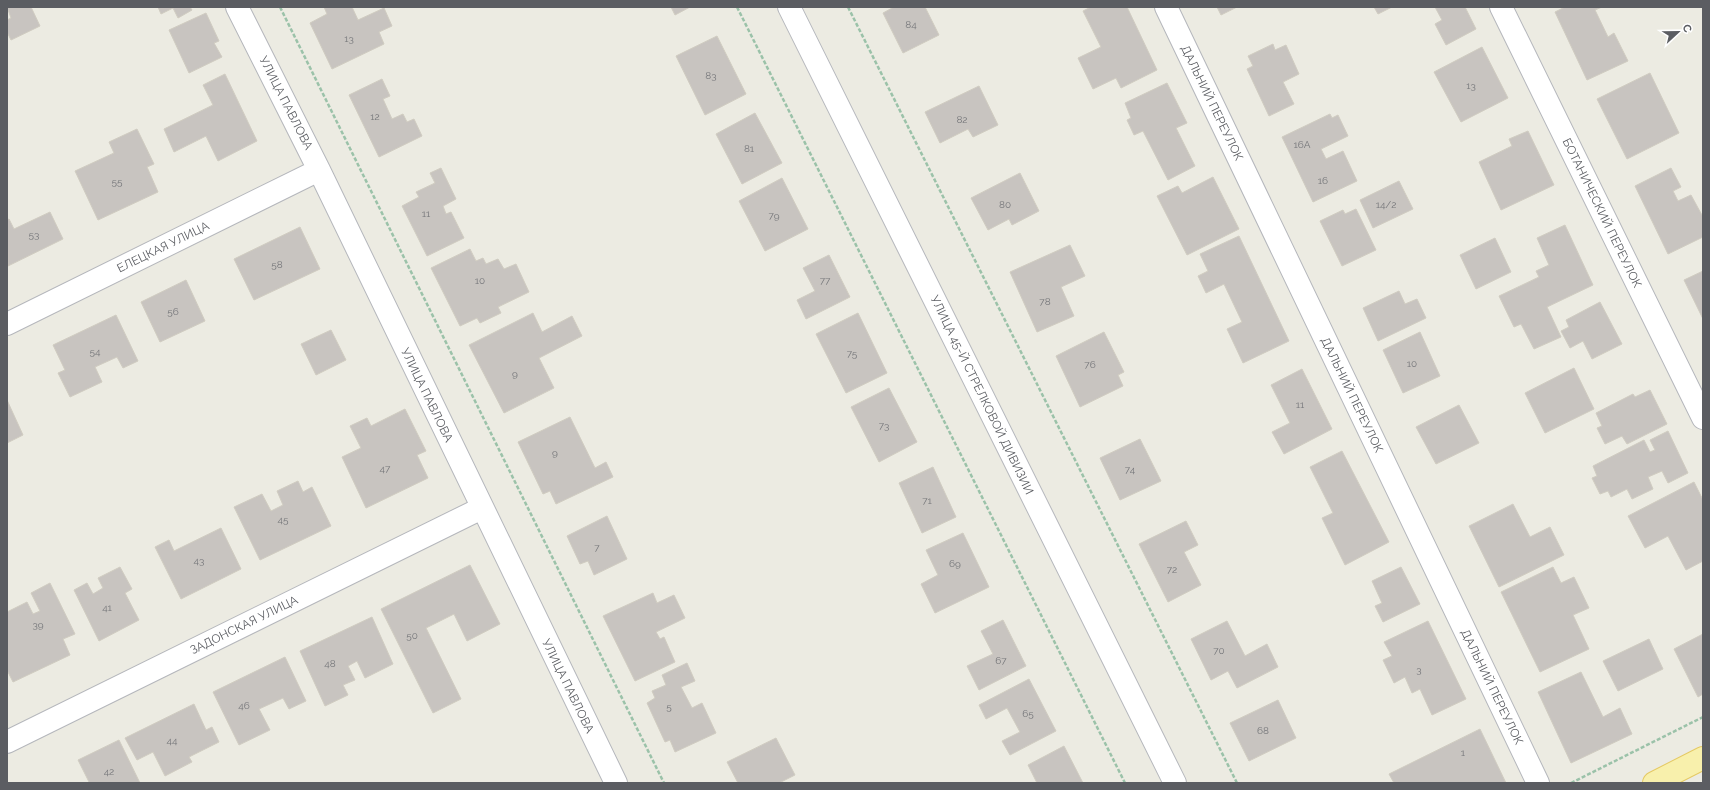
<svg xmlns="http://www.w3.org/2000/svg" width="1710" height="790" font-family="Raleway,sans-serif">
<rect width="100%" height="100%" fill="#ecebe2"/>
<!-- building -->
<path fill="#c8c4c0" stroke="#d0ccc1" d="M7 7H31L40 26 11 40 7 32V20L11 18Z
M158 7H190L192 10 178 18 173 8 161 14Z
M324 7H352L358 20 384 8 392 26 379 32 384 44 332 69 310 23 327 14Z
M671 7H690L675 15Z
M894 7H925L939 35 903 53 883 13Z
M1091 7H1127L1157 70 1121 88 1116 78 1093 89 1078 58 1101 47 1083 11Z
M1217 7H1237L1221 15Z
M1374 7H1392L1378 14Z
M1435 7H1465L1476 29 1446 45 1435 24 1442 20Z
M1565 7H1602L1595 10 1608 37 1614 33 1628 61 1587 80 1555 12Z
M206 13 219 41 214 43 222 57 189 73 169 30Z
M717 36 746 94 705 115 676 56Z
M1273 44 1275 50 1286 45 1299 74 1283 82 1294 104 1269 116 1247 69 1253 66 1248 56Z
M1482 47 1508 98 1461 122 1434 72Z
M1650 73 1679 133 1627 159 1597 99Z
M225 74 257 141 218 161 206 136 174 152 164 129 213 105 203 85Z
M382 79 390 96 383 99 392 119 403 114 407 122 414 119 422 136 379 157 349 95Z
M1167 83 1187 123 1176 128 1195 166 1168 180 1143 131 1134 135 1127 120 1131 118 1125 103Z
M979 86 998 125 973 137 968 129 940 143 925 112Z
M755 113 782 163 742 184 716 134Z
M1330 114 1332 118 1338 115 1348 136 1321 149 1326 159 1343 151 1357 181 1313 202 1282 137Z
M137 129 154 164 147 167 158 192 98 220 75 171 114 153 109 142Z
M1528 131 1554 185 1501 210 1479 162 1512 146 1509 139Z
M441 168 456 199 443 206 446 214 451 212 464 238 427 256 402 206 419 197 416 192 435 183 430 173Z
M1671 168 1681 187 1673 191 1678 201 1691 195 1703 217V237L1668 254 1635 186Z
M1020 173 1039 211 1012 225 1009 219 988 230 971 198Z
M1213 177 1239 229 1187 255 1157 196 1178 186 1182 193Z
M782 178 808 229 765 251 739 201Z
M1399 181 1413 209 1373 228 1360 200Z
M1356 209 1376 250 1342 266 1320 221 1343 210 1345 214Z
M50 212 63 239 8 266 7 220 9 219 14 229Z
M1565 225 1593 285 1547 307 1561 337 1534 349 1521 324 1514 327 1499 296 1539 277 1536 271 1549 265 1537 238Z
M300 227 320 269 254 300 234 259Z
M1239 236 1289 341 1243 363 1227 329 1242 322 1224 284 1206 293 1198 276 1208 271 1200 254Z
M1495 238 1511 272 1476 289 1460 255Z
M1070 245 1085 276 1061 287 1074 316 1037 332 1010 272Z
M470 249 476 261 483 258 486 264 498 259 504 269 516 264 529 292 498 307 501 313 480 323 477 318 460 326 431 268Z
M829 255 850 297 806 319 797 300 815 291 803 268Z
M1703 271V319L1684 280Z
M186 280 205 321 160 342 141 302Z
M1399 291 1405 304 1417 299 1426 318 1378 341 1363 308Z
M1600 302 1622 344 1592 359 1583 341 1570 348 1561 331 1569 327 1566 320Z
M533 313 542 332 572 316 582 336 539 358 554 388 504 413 469 345Z
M858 313 887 373 846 393 816 334Z
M116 315 138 361 123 368 117 357 95 367 102 382 70 397 58 373 65 370 53 345Z
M331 330 346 360 316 375 301 344Z
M1104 332 1124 372 1118 375 1123 386 1080 407 1056 356Z
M1420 332 1440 376 1403 393 1383 350Z
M1574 368 1594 409 1545 433 1525 393Z
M1302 369 1332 429 1284 454 1272 432 1290 423 1271 385Z
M889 388 917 442 879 462 851 407Z
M1650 390 1667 424 1627 444 1622 436 1605 444 1597 428 1602 426 1596 413 1633 394 1635 397Z
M7 400 23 435 7 443Z
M1459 405 1479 443 1436 464 1416 427Z
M405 409 426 451 417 455 428 478 366 508 342 457 361 448 350 426 367 418 371 426Z
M570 417 595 468 606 462 613 477 556 504 550 491 543 494 518 442Z
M1668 431 1688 473 1668 483 1662 471 1648 477 1653 489 1632 499 1627 489 1611 497 1608 491 1600 494 1592 478 1597 476 1593 466 1644 440 1650 452 1655 450 1650 440Z
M1140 439 1161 481 1120 500 1100 458Z
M1342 451 1389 542 1345 565 1322 518 1333 513 1310 467Z
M933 467 956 517 922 533 899 483Z
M298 481 303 492 312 487 331 526 260 560 234 507 262 494 271 511 283 505 277 491Z
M1694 482 1703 500V561L1686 570 1668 536 1645 548 1628 516Z
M1513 504 1530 537 1550 527 1564 555 1499 587 1469 526Z
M607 516 627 559 594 575 588 561 580 564 567 536Z
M1186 521 1198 545 1184 552 1201 585 1168 602 1139 544Z
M221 528 241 569 181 599 155 547 169 540 174 551Z
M963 533 989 587 935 613 921 584 938 575 926 550Z
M470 565 500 624 467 641 454 614 426 628 461 699 433 713 381 609Z
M120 567 132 589 125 593 139 620 99 641 74 590 87 583 93 594 103 588 98 578Z
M1401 567 1420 604 1383 622 1375 606 1382 603 1372 581Z
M1553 567 1561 583 1574 577 1589 608 1573 615 1589 649 1540 672 1501 592Z
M50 583 75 634 63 639 70 655 13 682 7 670V612L27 602 33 614 40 611 31 593Z
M653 593 657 603 674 595 685 618 656 632 660 639 664 637 675 662 635 681 603 616Z
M372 617 393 664 365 678 357 661 348 666 355 680 343 685 348 695 325 706 300 651Z
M1003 620 1026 666 979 690 967 666 993 654 981 631Z
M1227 621 1245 656 1267 644 1278 667 1237 688 1228 671 1211 680 1191 639Z
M1428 621 1466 699 1432 715 1420 689 1412 693 1405 677 1394 683 1383 660 1392 656 1384 642Z
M1703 634V694L1698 697 1674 649Z
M1649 639 1663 669 1618 691 1603 661Z
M285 657 306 701 289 709 283 698 259 709 270 730 239 745 213 692Z
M687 663 695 681 681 687 692 708 702 703 716 733 675 752 670 740 665 742 647 703 655 698 652 691 666 685 662 675Z
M1581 672 1603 717 1620 708 1632 734 1571 763 1538 692Z
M1029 679 1056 731 1010 755 1002 741 1020 732 1007 708 986 719 979 705Z
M1278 700 1296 738 1249 761 1230 723Z
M194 704 206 730 212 727 219 742 189 757 192 762 165 776 153 752 137 760 125 738Z
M1480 729 1506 783H1394L1389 774Z
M776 738 795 775 779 783H738L727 762Z
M119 740 140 783H88L89 782 78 760Z
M1064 746 1083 783H1037L1028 765Z"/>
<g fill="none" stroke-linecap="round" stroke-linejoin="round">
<!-- minor casing -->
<g stroke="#b5b7bc" stroke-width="24">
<path id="minor" d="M237 7 319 170 616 783
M1166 7 1538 783
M1501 7 1703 418
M7 324 319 170
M7 742 482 508"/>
</g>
<!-- secondary casing -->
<g stroke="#b6b8bd" stroke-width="24">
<path id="secondary" d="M789 7 1175 783"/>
</g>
<!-- primary casing -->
<g stroke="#e5c963" stroke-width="24">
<path id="primary" d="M1654 783 1703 758"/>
</g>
<!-- path -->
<path stroke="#9bc2a9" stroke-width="2.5" stroke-dasharray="4 2" stroke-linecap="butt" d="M280 7 664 783
M737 7 1125 783
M848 7 1237 783
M1571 783 1703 717"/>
<!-- minor -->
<use href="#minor" stroke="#fff" stroke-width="22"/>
<!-- secondary -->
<use href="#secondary" stroke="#fff" stroke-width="22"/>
<!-- primary -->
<use href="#primary" stroke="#f8f0ac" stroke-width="22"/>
</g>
<g text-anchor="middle" stroke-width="3" stroke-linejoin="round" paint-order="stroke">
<!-- number labels -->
<g font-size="10" fill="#76777a">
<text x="911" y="28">84</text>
<text x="349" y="42">13</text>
<text x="711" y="79">83</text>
<text x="1471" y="89">13</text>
<text x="375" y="120">12</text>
<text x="962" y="123">82</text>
<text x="1302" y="148">16А</text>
<text x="749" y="152">81</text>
<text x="1323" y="184">16</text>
<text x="117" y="185">55</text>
<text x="1005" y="208">80</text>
<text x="1386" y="208">14/2</text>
<text x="426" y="217">11</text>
<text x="774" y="219">79</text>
<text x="34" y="238">53</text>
<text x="277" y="268">58</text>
<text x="480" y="284">10</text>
<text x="825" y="284">77</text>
<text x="1045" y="305">78</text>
<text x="173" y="315">56</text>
<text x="95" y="355">54</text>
<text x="852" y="357">75</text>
<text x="1412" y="367">10</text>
<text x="1090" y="368">76</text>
<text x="515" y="377">9</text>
<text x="1300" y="408">11</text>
<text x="884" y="429">73</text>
<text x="555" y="456">9</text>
<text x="385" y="472">47</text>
<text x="1130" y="473">74</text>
<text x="927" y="504">71</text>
<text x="283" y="523">45</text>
<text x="597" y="551">7</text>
<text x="199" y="564">43</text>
<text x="955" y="567">69</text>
<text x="1172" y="573">72</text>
<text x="107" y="611">41</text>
<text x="38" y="628">39</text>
<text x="412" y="639">50</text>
<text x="1219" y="654">70</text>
<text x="1001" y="664">67</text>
<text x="330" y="667">48</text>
<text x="1419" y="673">3</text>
<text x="244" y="709">46</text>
<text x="669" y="710">5</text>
<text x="1028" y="717">65</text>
<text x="1263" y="734">68</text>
<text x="172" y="744">44</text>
<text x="1463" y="756">1</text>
<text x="109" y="775">42</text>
</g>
<!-- street labels -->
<g font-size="12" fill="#5b5d62" stroke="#fff">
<text transform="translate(286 103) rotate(63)" y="4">УЛИЦА ПАВЛОВА</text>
<text transform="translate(1212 103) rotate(64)" y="4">ДАЛЬНИЙ ПЕРЕУЛОК</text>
<text transform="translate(1602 213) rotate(64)" y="4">БОТАНИЧЕСКИЙ ПЕРЕУЛОК</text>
<text transform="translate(163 247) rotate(-26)" y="4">ЕЛЕЦКАЯ УЛИЦА</text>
<text transform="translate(427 395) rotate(64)" y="4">УЛИЦА ПАВЛОВА</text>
<text transform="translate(982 395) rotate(64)" y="4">УЛИЦА 45-Й СТРЕЛКОВОЙ ДИВИЗИИ</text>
<text transform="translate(1352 395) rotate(64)" y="4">ДАЛЬНИЙ ПЕРЕУЛОК</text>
<text transform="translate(244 625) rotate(-26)" y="4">ЗАДОНСКАЯ УЛИЦА</text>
<text transform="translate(568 686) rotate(64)" y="4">УЛИЦА ПАВЛОВА</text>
<text transform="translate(1492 687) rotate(64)" y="4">ДАЛЬНИЙ ПЕРЕУЛОК</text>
</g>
</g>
<!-- border -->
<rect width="1710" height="790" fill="none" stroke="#5b5d62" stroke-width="16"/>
<!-- north arrow -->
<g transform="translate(1678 32) rotate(68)" stroke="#ffffff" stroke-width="3" paint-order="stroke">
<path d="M0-3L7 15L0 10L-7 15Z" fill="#5b5d62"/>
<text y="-6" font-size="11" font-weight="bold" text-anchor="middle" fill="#5b5d62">С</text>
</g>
</svg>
